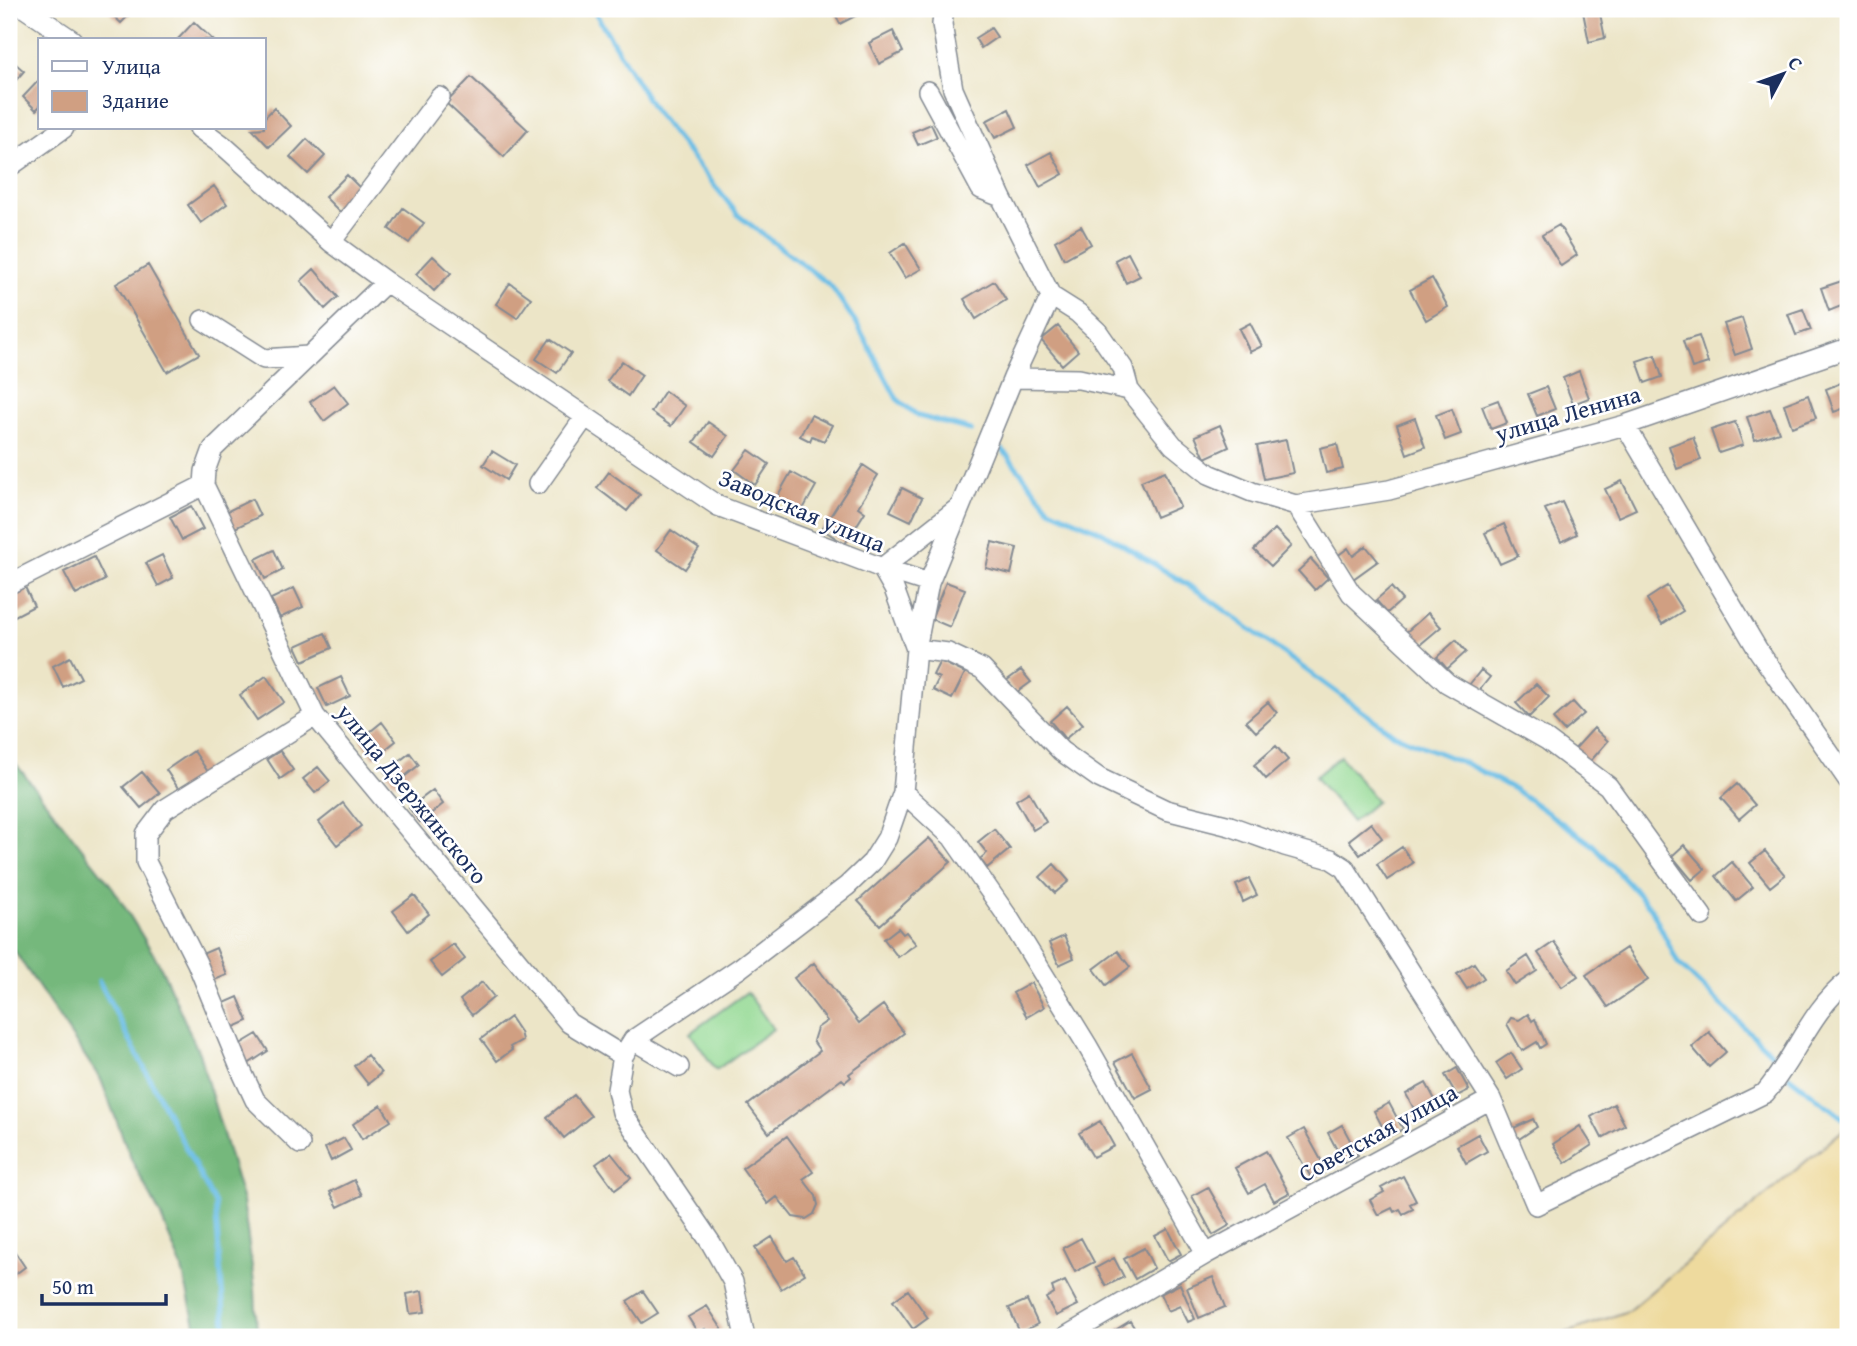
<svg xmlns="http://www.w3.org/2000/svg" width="1857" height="1346" font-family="'Gentium Book Plus',serif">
<rect width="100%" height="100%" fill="#fff"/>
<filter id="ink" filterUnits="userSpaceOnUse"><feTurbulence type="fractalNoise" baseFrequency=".0143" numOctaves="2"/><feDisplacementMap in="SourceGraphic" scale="14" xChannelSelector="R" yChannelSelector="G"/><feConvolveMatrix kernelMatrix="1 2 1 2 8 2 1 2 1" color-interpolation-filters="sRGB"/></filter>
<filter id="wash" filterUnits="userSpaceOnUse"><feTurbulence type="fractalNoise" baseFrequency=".00686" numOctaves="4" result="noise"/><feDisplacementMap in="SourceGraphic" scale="28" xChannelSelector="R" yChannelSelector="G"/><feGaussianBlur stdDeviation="1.57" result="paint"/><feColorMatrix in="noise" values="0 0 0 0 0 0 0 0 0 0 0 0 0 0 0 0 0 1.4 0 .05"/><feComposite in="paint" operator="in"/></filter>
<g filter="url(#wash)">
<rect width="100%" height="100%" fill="#ece5c7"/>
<!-- green -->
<path fill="#92d891" stroke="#568478" stroke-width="2" d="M1340 756 1377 801 1352 822 1315 777Z
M747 992 773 1029 716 1070 690 1033Z"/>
<!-- forest -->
<path fill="#75b87b" stroke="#48746c" stroke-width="2" d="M9 755 113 888 160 965 199 1053 243 1201 255 1289 257 1337H198L182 1269 160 1214 132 1161 101 1080 9 943Z"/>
<!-- sand -->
<path fill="#eeda9e" stroke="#84847e" stroke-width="2" d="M1848 1126V1337H1555L1628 1311Z"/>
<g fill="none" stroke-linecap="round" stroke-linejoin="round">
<!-- stream -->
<path stroke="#6abee6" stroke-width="5" d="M593 9 654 110 739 216 831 286 858 326 897 399 918 416 971 430
M1003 450 1050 509 1102 532 1201 593 1395 735 1469 765 1514 789 1593 845 1651 908 1678 963 1774 1056
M99 981 215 1204 226 1337
M1789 1076 1848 1122"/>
</g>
<g id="blocks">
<!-- building -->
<path fill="#d09f82" d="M106 9H135L121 23Z
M833 9H856L859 14 840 24Z
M1599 9 1605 38 1589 42 1583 12Z
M194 22 213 40H177Z
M991 28 997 37 981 48 975 38Z
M893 31 903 52 879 64 869 43Z
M9 58 24 71 9 88Z
M471 77 528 130 504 157 446 103Z
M40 79V106L36 110 23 97Z
M274 108 291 126 269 147 252 129 264 128V118Z
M1009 109 1017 127 995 138 986 121Z
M931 124 937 137 918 145 912 132Z
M307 139 325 156 308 174 290 157Z
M1051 152 1063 174 1040 187 1028 165Z
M347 175 362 190 340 212 325 197Z
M214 186 227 204 201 223 188 205Z
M403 208 424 223 409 243 389 229Z
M1559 225 1577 255 1561 266 1542 235Z
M1081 226 1091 244 1064 259 1055 241Z
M905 243 921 269 905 278 890 253Z
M1128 253 1140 276 1126 283 1115 260Z
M433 256 451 273 434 291 416 274Z
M148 265 199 354 167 372 116 284Z
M314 269 338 297 325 309 301 281Z
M1432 278 1448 307 1426 320 1410 290Z
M1848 279V318L1846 319 1841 306 1829 311 1821 288Z
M994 281 1006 300 976 319 964 299Z
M510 283 531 298 517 318 496 304Z
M1803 309 1811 330 1796 335 1788 314Z
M1742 318 1752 349 1735 355 1724 324Z
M1250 323 1262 346 1250 352 1239 329Z
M1058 326 1078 351 1062 365 1041 340Z
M1699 336 1708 363 1692 368 1683 341Z
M550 339 571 353 557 373 536 359Z
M1655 355 1662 377 1645 383 1637 361Z
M622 361 642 375 628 396 607 381Z
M1579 371 1589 398 1573 404 1563 378Z
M1848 380V407L1834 412 1826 389Z
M334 385 348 403 324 421 310 402Z
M1546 387 1555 409 1537 416 1528 394Z
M665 391 685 406 671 426 651 412Z
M1808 395 1816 418 1792 427 1784 404Z
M1498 400 1507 423 1491 429 1482 406Z
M1452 409 1461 434 1445 440 1436 415Z
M1770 409 1779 432 1755 440 1747 417Z
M811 415 832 425 824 441 812 436 810 441 800 436Z
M1415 418 1425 447 1407 454 1397 425Z
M708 422 728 436 714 456 694 442Z
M1735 422 1743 445 1719 453 1711 430Z
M1220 425 1229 447 1205 458 1195 436Z
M1693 437 1701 460 1677 469 1669 446Z
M1286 440 1293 473 1264 479 1257 446Z
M1337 444 1343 469 1326 473 1320 448Z
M749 450 769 464 755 485 734 470Z
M492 451 515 465 506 480 483 465Z
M863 465 878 475 858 507 865 512 845 544 822 529Z
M1165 471 1180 507 1156 517 1141 481Z
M609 472 640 495 627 511 597 488Z
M791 472 816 486 802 511 777 497Z
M1622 481 1636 509 1618 517 1605 489Z
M902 488 922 498 911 521 890 511Z
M252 499 260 516 233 529 226 512Z
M1562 502 1577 534 1561 542 1545 509Z
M191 506 203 529 182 540 170 517Z
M1504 524 1518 556 1500 564 1485 533Z
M1275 529 1291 546 1271 566 1254 550Z
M671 530 699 549 685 569 657 550Z
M992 542 1017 548 1011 574 986 568Z
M1366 546 1378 561 1353 579 1336 557 1348 548 1353 556Z
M274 550 283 570 265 579 256 559Z
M162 555 173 578 158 586 146 563Z
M94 557 105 580 76 595 64 572Z
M1311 559 1328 578 1315 590 1298 571Z
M946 582 965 589 950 627 931 619Z
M1667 586 1683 611 1662 624 1647 599Z
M25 587 34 606 9 619V596Z
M1391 587 1402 600 1387 613 1376 600Z
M294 588 303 607 280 618 271 599Z
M1428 613 1441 627 1416 648 1404 634Z
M325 633 332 648 303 661 296 646Z
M1456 640 1466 652 1447 669 1437 657Z
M70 657 81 678 63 687 53 666Z
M940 661 965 673 952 699 933 690 939 678 933 675Z
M1021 670 1031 682 1016 693 1006 681Z
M1481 670 1490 677 1478 692 1469 685Z
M266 676 284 702 257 720 240 695Z
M341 677 350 696 327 707 318 688Z
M1536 684 1549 697 1529 717 1516 703Z
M1268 702 1277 713 1256 732 1246 721Z
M1573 702 1584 714 1564 731 1553 719Z
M1067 706 1083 724 1065 739 1050 721Z
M382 722 396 741 374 758 360 740Z
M1594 728 1608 741 1588 764 1573 751Z
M1276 746 1288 760 1266 779 1254 765Z
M194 751 208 772 180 791 166 770Z
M280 751 293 770 280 779 267 759Z
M410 753 419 765 395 784 385 772Z
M318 767 330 781 315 793 303 779Z
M142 772 160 793 141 808 123 787Z
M1737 784 1755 805 1739 819 1721 798Z
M433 790 443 804 420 822 409 808Z
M1029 792 1046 822 1033 830 1016 800Z
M343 803 361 826 337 845 319 822Z
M1371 823 1382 838 1360 855 1349 840Z
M994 829 1010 849 987 868 980 859 987 853 978 842Z
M929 838 951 862 880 925 858 901Z
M1684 845 1705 869 1692 880 1672 856Z
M1402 847 1413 863 1387 880 1377 864Z
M1765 851 1785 875 1770 887 1750 863Z
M1732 862 1753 887 1736 901 1716 876Z
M1054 864 1069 881 1055 893 1040 877Z
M1249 879 1257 895 1243 902 1236 885Z
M414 895 429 914 408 931 393 911Z
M898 928 903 934 906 932 916 944 898 957 884 939Z
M1064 936 1074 958 1059 965 1049 943Z
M1554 942 1578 976 1562 987 1538 953Z
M453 944 465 959 442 977 430 962Z
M216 948 227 975 212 981 200 955Z
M1626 948 1648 980 1608 1007 1586 975Z
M1118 951 1130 967 1106 985 1094 969Z
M1528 956 1537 971 1515 985 1506 971Z
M814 963 859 1023 883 1005 904 1033 849 1074 851 1077 845 1082 842 1079 769 1133 748 1105 820 1051 813 1041 817 1028 827 1021 794 978Z
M1474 963 1484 978 1467 989 1457 974Z
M482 982 494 997 472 1015 460 1000Z
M1031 983 1044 1007 1027 1017 1013 993Z
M238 997 248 1021 232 1028 222 1004Z
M1528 1014 1532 1021 1535 1019 1546 1044 1540 1048 1537 1042 1522 1051 1507 1024 1511 1018 1519 1020Z
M510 1017 520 1032 522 1040 510 1047 512 1050 497 1061 481 1039Z
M1709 1032 1726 1052 1709 1067 1692 1047Z
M257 1034 268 1051 248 1064 237 1046Z
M1132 1053 1152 1089 1135 1098 1115 1062Z
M1511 1053 1522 1069 1507 1079 1496 1063Z
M367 1055 381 1073 368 1084 354 1066Z
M1457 1068 1469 1090 1457 1096 1445 1075Z
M1426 1083 1439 1107 1419 1118 1406 1094Z
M574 1095 591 1116 564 1138 547 1117Z
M1389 1103 1403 1129 1388 1137 1374 1111Z
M1614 1104 1625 1125 1602 1138 1591 1117Z
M381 1105 391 1121 362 1139 353 1124Z
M1533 1119 1537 1127 1513 1143 1507 1131Z
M1100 1121 1114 1146 1093 1157 1079 1133Z
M1342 1125 1358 1155 1344 1163 1328 1133Z
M1580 1126 1592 1145 1565 1163 1553 1144Z
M1304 1129 1327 1171 1312 1179 1288 1138Z
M1478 1134 1487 1151 1466 1163 1457 1146Z
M787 1136 813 1172 803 1179 816 1196 818 1205 814 1214 806 1219 793 1217 777 1197 768 1204 742 1168Z
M344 1138 351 1150 331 1161 325 1148Z
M1266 1151 1289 1193 1274 1201 1265 1184 1249 1193 1235 1168Z
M611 1153 631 1178 615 1190 596 1164Z
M1403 1176 1416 1201 1410 1204 1413 1209 1403 1214 1400 1209 1394 1212 1392 1208 1378 1215 1370 1200 1384 1192 1381 1188Z
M354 1180 362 1195 338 1207 330 1192Z
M1208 1187 1230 1225 1213 1235 1192 1196Z
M1168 1229 1181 1254 1168 1261 1155 1236Z
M772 1237 787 1261 794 1257 805 1274 781 1289 755 1248Z
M1081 1238 1094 1262 1075 1272 1063 1248Z
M9 1243 25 1267 9 1279Z
M1144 1248 1154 1268 1135 1279 1124 1259Z
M1114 1258 1124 1277 1106 1286 1096 1268Z
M1213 1277 1225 1307 1199 1318 1187 1288Z
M1065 1281 1078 1305 1056 1316 1046 1298 1054 1293 1052 1287Z
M1180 1284 1195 1319 1188 1322 1180 1306 1168 1311 1160 1294Z
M908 1290 928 1318 913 1329 893 1301Z
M422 1291 425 1312 410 1314 407 1294Z
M643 1291 658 1313 642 1323 627 1301Z
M1027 1300 1038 1324 1020 1333 1009 1308Z
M707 1306 722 1329 710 1337 705 1329 698 1333 688 1317Z
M1130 1321 1140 1337H1118L1114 1331Z"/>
</g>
</g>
<g filter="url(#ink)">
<use href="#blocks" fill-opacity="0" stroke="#848a92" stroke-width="2"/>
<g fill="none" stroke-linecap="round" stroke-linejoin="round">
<!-- minor casing -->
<g stroke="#848a92" stroke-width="22">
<path id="minor" d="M26 9 72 40
M944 9 942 24 953 89 1001 197 1051 296 1078 313 1098 332 1123 368 1129 390 1173 445 1209 474 1252 492 1296 505 1389 490 1625 425 1848 348
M928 91 981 189 1001 197
M199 128 225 147 331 242 386 282 718 506 882 568 894 589 916 649 903 792 887 838 872 862 847 886 740 968 633 1040 623 1056
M9 167 64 128
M331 242 440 97
M386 282 213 449 205 471 204 485 315 716 569 1023 623 1056 617 1090 622 1112 711 1243 733 1282 745 1337
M1051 296 1013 378 929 583 916 649 948 653 982 669 1061 751 1099 778 1166 810 1230 826 1285 846 1331 859 1345 868 1491 1099
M203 320 264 359 308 356
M1013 378 1079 379 1129 390
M1625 425 1758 650 1848 780
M538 484 585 417
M1296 505 1351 593 1447 683 1547 740 1608 786 1702 916
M929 583 882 568 957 509
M9 584 204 485
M903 792 952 837 1010 920 1087 1045 1206 1254
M633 1040 679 1067
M300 1144 255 1100 241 1070 197 963 146 862V834L165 809 315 716
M1065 1337 1206 1254 1491 1099 1536 1205 1765 1093C1795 1058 1811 1009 1848 981"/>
</g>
<!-- minor -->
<use href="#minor" stroke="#fff" stroke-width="19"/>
</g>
</g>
<g text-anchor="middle" stroke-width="5" stroke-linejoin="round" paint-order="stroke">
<!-- street labels -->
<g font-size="24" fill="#1b2f5e" stroke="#fff">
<text transform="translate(1568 414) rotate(-16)" y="8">улица Ленина</text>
<text transform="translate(802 511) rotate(23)" y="8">Заводская улица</text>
<text transform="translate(412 794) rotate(51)" y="8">улица Дзержинского</text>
<text transform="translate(1378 1133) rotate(-29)" y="8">Советская улица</text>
</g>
</g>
<!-- margin -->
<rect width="1857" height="1346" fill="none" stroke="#fff" stroke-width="35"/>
<!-- legend -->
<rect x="38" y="38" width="228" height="91" fill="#ffffff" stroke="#a4acbf" stroke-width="2"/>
<rect x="52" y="61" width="35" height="10" fill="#ffffff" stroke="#a4acbf" stroke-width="2"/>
<text x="102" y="74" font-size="21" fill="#1b2f5e">Улица</text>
<rect x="52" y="91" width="35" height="21" fill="#d09f82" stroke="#a4acbf" stroke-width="2"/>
<text x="102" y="108" font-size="21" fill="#1b2f5e">Здание</text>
<!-- north arrow -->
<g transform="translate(1783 74) rotate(49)" stroke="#ffffff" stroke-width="5" paint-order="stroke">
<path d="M0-5L12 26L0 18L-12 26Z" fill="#1b2f5e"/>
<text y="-10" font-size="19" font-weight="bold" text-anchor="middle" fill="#1b2f5e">С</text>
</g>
<!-- scale -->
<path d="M42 1294v10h124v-10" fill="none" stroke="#1b2f5e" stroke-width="3.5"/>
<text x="52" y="1294" font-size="21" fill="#1b2f5e" stroke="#ffffff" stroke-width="5" paint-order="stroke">50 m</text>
</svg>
